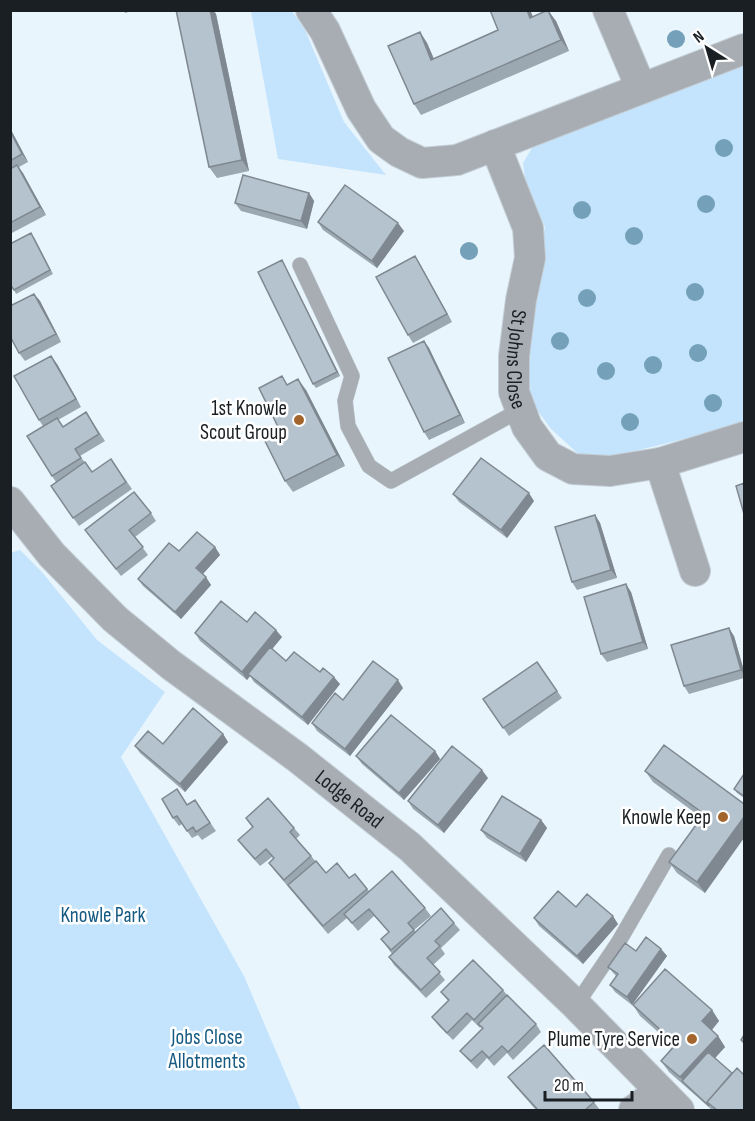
<svg xmlns="http://www.w3.org/2000/svg" width="755" height="1121" font-family="'Sofia Sans Condensed',sans-serif">
<rect width="100%" height="100%" fill="#e9f5fd"/>
<!-- green -->
<path fill="#c3e4fc" d="M251 11H292L305 30 344 122 386 175 278 159Z
M744 62V424L607 458H583L551 429 532 403 523 351 545 227 526 184 523 163 535 143Z
M20 550 42 572 97 640 165 692 121 757 244 976 301 1110H11L10 553Z"/>
<g fill="none" stroke-linecap="round" stroke-linejoin="round">
<!-- service casing -->
<g stroke="#c4ced6" stroke-width="16">
<path id="service" d="M300 265 352 376 345 401 348 426 369 466 391 481 520 410
M576 1005 618 943 669 855"/>
</g>
<!-- minor casing -->
<g stroke="#c4ced6" stroke-width="32">
<g id="minor">
<path d="M311 10 325 31 361 109 381 139 399 152 422 163 457 160 744 49"/>
<path d="M608 10 641 88"/>
<path id="s1" d="M495 145 528 228 530 258 521 300 514 356V392L527 427 548 456 573 469 610 471 660 463 744 437"/>
<path d="M660 463 695 571"/>
<path id="s2" d="M10 502 52 555 115 619 171 665 298 758 410 847 576 1005 679 1110"/>
<path d="M634 1110 660 1091"/>
</g>
</g>
<!-- service -->
<use href="#service" stroke="#a7adb2" stroke-width="15"/>
<!-- minor -->
<use href="#minor" stroke="#a7adb2" stroke-width="30"/>
</g>
<!-- trees -->
<g fill="#74a0b9">
<circle cx="676" cy="39" r="9"/>
<circle cx="724" cy="148" r="9"/>
<circle cx="706" cy="204" r="9"/>
<circle cx="582" cy="210" r="9"/>
<circle cx="634" cy="236" r="9"/>
<circle cx="469" cy="251" r="9"/>
<circle cx="695" cy="292" r="9"/>
<circle cx="587" cy="298" r="9"/>
<circle cx="560" cy="341" r="9"/>
<circle cx="698" cy="353" r="9"/>
<circle cx="653" cy="365" r="9"/>
<circle cx="606" cy="371" r="9"/>
<circle cx="713" cy="403" r="9"/>
<circle cx="630" cy="422" r="9"/>
</g>
<!-- wall -->
<path fill="#9ca8b1" d="M123 10H136L125 13Z
M176 10H213L216 14 249 171 217 178 209 167Z
M530 10 533 17 556 21 569 51 421 115 414 104 420 32 427 43 434 59 498 30Z
M10 128 28 162 19 167 46 215 10 234Z
M309 193 314 201 307 229 241 211 235 203Z
M318 222 404 231 377 268 323 230Z
M34 237 53 274 16 294 14 290Z
M282 260 340 376 316 388 313 384Z
M420 264 452 322 413 343 408 335Z
M34 294 40 301 61 342 25 361 19 353Z
M424 341 429 348 465 423 429 440 424 432Z
M57 364 81 407 58 420 63 427 86 412 105 441 80 456 92 472 111 459 132 489 79 526 51 486 56 482 52 476 43 426 39 420Z
M288 384 306 390 345 466 293 492 285 481 280 431Z
M453 494 534 501 507 538 459 502Z
M151 513 156 521 135 537 148 555 121 576 85 530Z
M595 515 600 523 617 578 577 590 572 582Z
M215 547 220 555 203 574 211 585 181 619 143 586 138 579 179 551Z
M631 592 648 649 607 662 601 654Z
M247 622 282 637 272 649 286 661 320 672 340 684 308 725 254 682 250 676 247 680 200 641 195 633Z
M734 636 744 671V678L689 694 684 686Z
M537 662 562 698 509 736 483 699Z
M403 688 350 756 317 731 312 723 343 700Z
M223 734 228 742 185 792 140 753 135 746 163 744Z
M435 751 440 759 404 800 362 764 356 756Z
M645 771 744 804 705 893 677 873 669 862 702 818 653 782Z
M744 774V798L737 793 734 789Z
M488 778 444 833 413 809 408 801Z
M195 800 216 831 202 840 198 835 192 838 182 824 179 826 173 818 187 805Z
M246 818 294 828 300 835 296 839 326 873 349 878 355 874 369 891 425 908 431 916 414 930 416 932 454 923 460 930 441 948 445 954 433 965 445 980 426 998 394 965 389 957 392 954 381 939 389 932 374 916 358 931 347 918 328 934 274 870 269 863 274 859 272 857 260 866 244 848 238 840 252 827Z
M541 820 547 828 526 862 487 838 481 830Z
M576 907 618 924 583 964 539 926 534 918Z
M661 949 667 956 632 1005 615 992 610 985 616 976 608 967Z
M503 990 507 995 536 1024 541 1032 513 1060 507 1053 494 1066 487 1058 477 1069 466 1058 460 1051 482 1029 481 1027 480 1028 472 1020 453 1040 438 1025 432 1017 448 1001 441 992Z
M633 1005 712 1010 719 1021 712 1030 718 1036 725 1047 715 1058 744 1110H712L669 1072 661 1061 674 1046 640 1016Z
M508 1077 594 1102 600 1110H536L514 1085Z"/>
<!-- shaded-wall -->
<path fill="#7f8890" d="M210 10H213L216 14 249 171 242 160Z
M527 10H530L538 29 530 18Z
M548 10 556 21 569 51 561 40Z
M420 32 427 43 439 71 431 60Z
M10 128 28 162 22 154 10 131Z
M17 165 23 173 46 215 40 207Z
M309 193 314 201 307 229 301 221Z
M398 223 404 231 377 268 372 261Z
M415 256 420 264 452 322 447 314Z
M282 260 340 376 337 372Z
M34 294 40 301 61 342 56 334Z
M424 341 429 348 465 423 460 415Z
M51 356 57 364 81 407 76 399Z
M298 379 306 390 345 466 337 455Z
M529 493 534 501 507 538 501 530Z
M595 515 600 523 617 578 611 570Z
M215 547 220 555 201 576 196 568Z
M206 577 211 585 181 619 175 612Z
M626 584 631 592 648 649 643 642Z
M729 628 734 636 744 671V675L741 670Z
M276 630 282 637 250 676 248 674 250 676 247 680 242 672Z
M334 677 340 684 308 725 302 717Z
M398 680 403 688 350 756 345 749Z
M223 734 228 742 185 792 180 784Z
M435 751 440 759 404 800 399 793Z
M482 770 488 778 444 833 438 825Z
M744 817V838L705 893 697 882Z
M541 820 547 828 526 862 520 854Z
M613 916 618 924 583 964 577 956Z
M661 949 667 956 632 1005 627 997Z
M712 1010 719 1021 710 1032 702 1021Z
M718 1036 725 1047 689 1087 680 1077Z"/>
<!-- building -->
<path fill="#b5c3ce" stroke="#7f8890" stroke-width="1.5" d="M176 10H210L242 160 209 167Z
M490 10H527L530 18 548 10 561 40 414 104 388 46 420 32 431 60 498 30Z
M10 131 22 154 10 161Z
M17 165 40 207 10 223V169Z
M243 175 309 193 301 221 235 203Z
M345 185 398 223 372 261 318 222Z
M31 233 50 270 14 290 10 284V244Z
M415 256 447 314 408 335 376 277Z
M282 260 337 372 313 384 258 272Z
M34 294 56 334 19 353 10 336V306Z
M424 341 460 415 424 432 388 358Z
M51 356 76 399 39 420 14 376Z
M282 376 287 385 298 379 337 455 285 481 264 439 280 431 259 388Z
M86 412 99 434 75 449 81 458 52 476 27 436 57 418 63 427Z
M481 458 529 493 501 530 453 494Z
M111 459 126 482 73 518 51 486 85 462 92 472Z
M744 483V514L736 486Z
M134 492 151 513 129 530 143 547 116 569 85 530Z
M595 515 611 570 572 582 555 527Z
M197 532 215 547 196 568 206 577 175 612 138 579 169 543 179 551Z
M626 584 643 642 601 654 584 597Z
M221 601 247 622 255 612 276 630 242 672 195 633Z
M729 628 741 670 684 686 671 645Z
M270 647 286 661 294 652 320 672 323 668 334 677 302 717 248 674Z
M373 661 398 680 345 749 312 723 335 693 343 700Z
M537 662 557 691 503 728 483 699Z
M193 708 223 734 180 784 135 746 148 731 163 744Z
M391 715 435 751 399 793 356 756Z
M664 745 744 804V817L697 882 669 862 704 814 645 771Z
M452 746 482 770 438 825 408 801Z
M744 774V796L734 789Z
M177 789 187 805 195 800 210 823 196 832 193 827 187 831 177 816 173 818 162 799Z
M502 796 541 820 520 854 481 830Z
M268 798 294 828 290 832 311 856 284 880 269 863 274 858 266 849 255 859 238 840 253 827 246 818Z
M316 861 326 873 337 863 349 878 355 874 367 889 323 926 288 885Z
M392 871 425 908 408 923 414 930 391 950 381 939 389 932 369 909 352 923 344 914Z
M558 891 576 907 587 894 613 916 577 956 534 918Z
M441 908 454 923 435 941 440 946 427 958 440 972 421 990 389 957Z
M646 937 661 949 627 997 610 985 618 974 608 967 625 943 636 951Z
M473 960 503 990 474 1020 467 1013 447 1033 432 1017 449 1000 441 992Z
M665 969 712 1010 702 1021 718 1036 680 1077 661 1061 676 1044 633 1005Z
M507 995 536 1024 508 1052 502 1046 489 1058 482 1051 471 1061 460 1051 483 1028 478 1024Z
M744 1035V1043L741 1040Z
M544 1045 594 1102 585 1110H538L508 1077Z
M708 1052 732 1073 707 1102 709 1106 682 1081Z
M737 1068 744 1075V1110H717L707 1102Z"/>
<!-- markers -->
<g fill="#a3652b" stroke="#fff" stroke-width="2">
<circle cx="299" cy="420" r="6"/>
<circle cx="723" cy="817" r="6"/>
<circle cx="692" cy="1039" r="6"/>
</g>
<g text-anchor="middle" stroke-width="5" stroke-linejoin="round" paint-order="stroke">
<!-- street labels -->
<g font-size="21" fill="#191f22" stroke="#fff">
<text dy="7" stroke="none"><textPath href="#s1" startOffset="222">St Johns Close</textPath></text>
<text dy="7" stroke="none"><textPath href="#s2" startOffset="453">Lodge Road</textPath></text>
</g>
<!-- poi labels -->
<g font-size="21" fill="#191f22" stroke="#fff" text-anchor="end">
<text x="287" y="415">1st Knowle<tspan x="287" dy="24">Scout Group</tspan></text>
<text x="711" y="824">Knowle Keep</text>
<text x="680" y="1046">Plume Tyre Service</text>
</g>
<!-- park labels -->
<g font-size="21" fill="#155a82" stroke="#fff">
<text x="103" y="922">Knowle Park</text>
<text x="207" y="1044">Jobs Close<tspan x="207" dy="24">Allotments</tspan></text>
</g>
</g>
<!-- border -->
<rect width="755" height="1121" fill="none" stroke="#191f22" stroke-width="24"/>
<!-- north arrow -->
<g transform="translate(707 48) rotate(323)" stroke="#ffffff" stroke-width="4.5" paint-order="stroke">
<path d="M0-4.5L10 22L0 15L-10 22Z" fill="#191f22"/>
<text y="-9" font-size="16" font-weight="bold" text-anchor="middle" fill="#191f22">N</text>
</g>
<!-- scale -->
<path d="M545 1091v9h87v-9" fill="none" stroke="#191f22" stroke-width="3"/>
<text x="554" y="1091" font-size="18" fill="#191f22" stroke="#ffffff" stroke-width="4.5" paint-order="stroke">20 m</text>
</svg>
